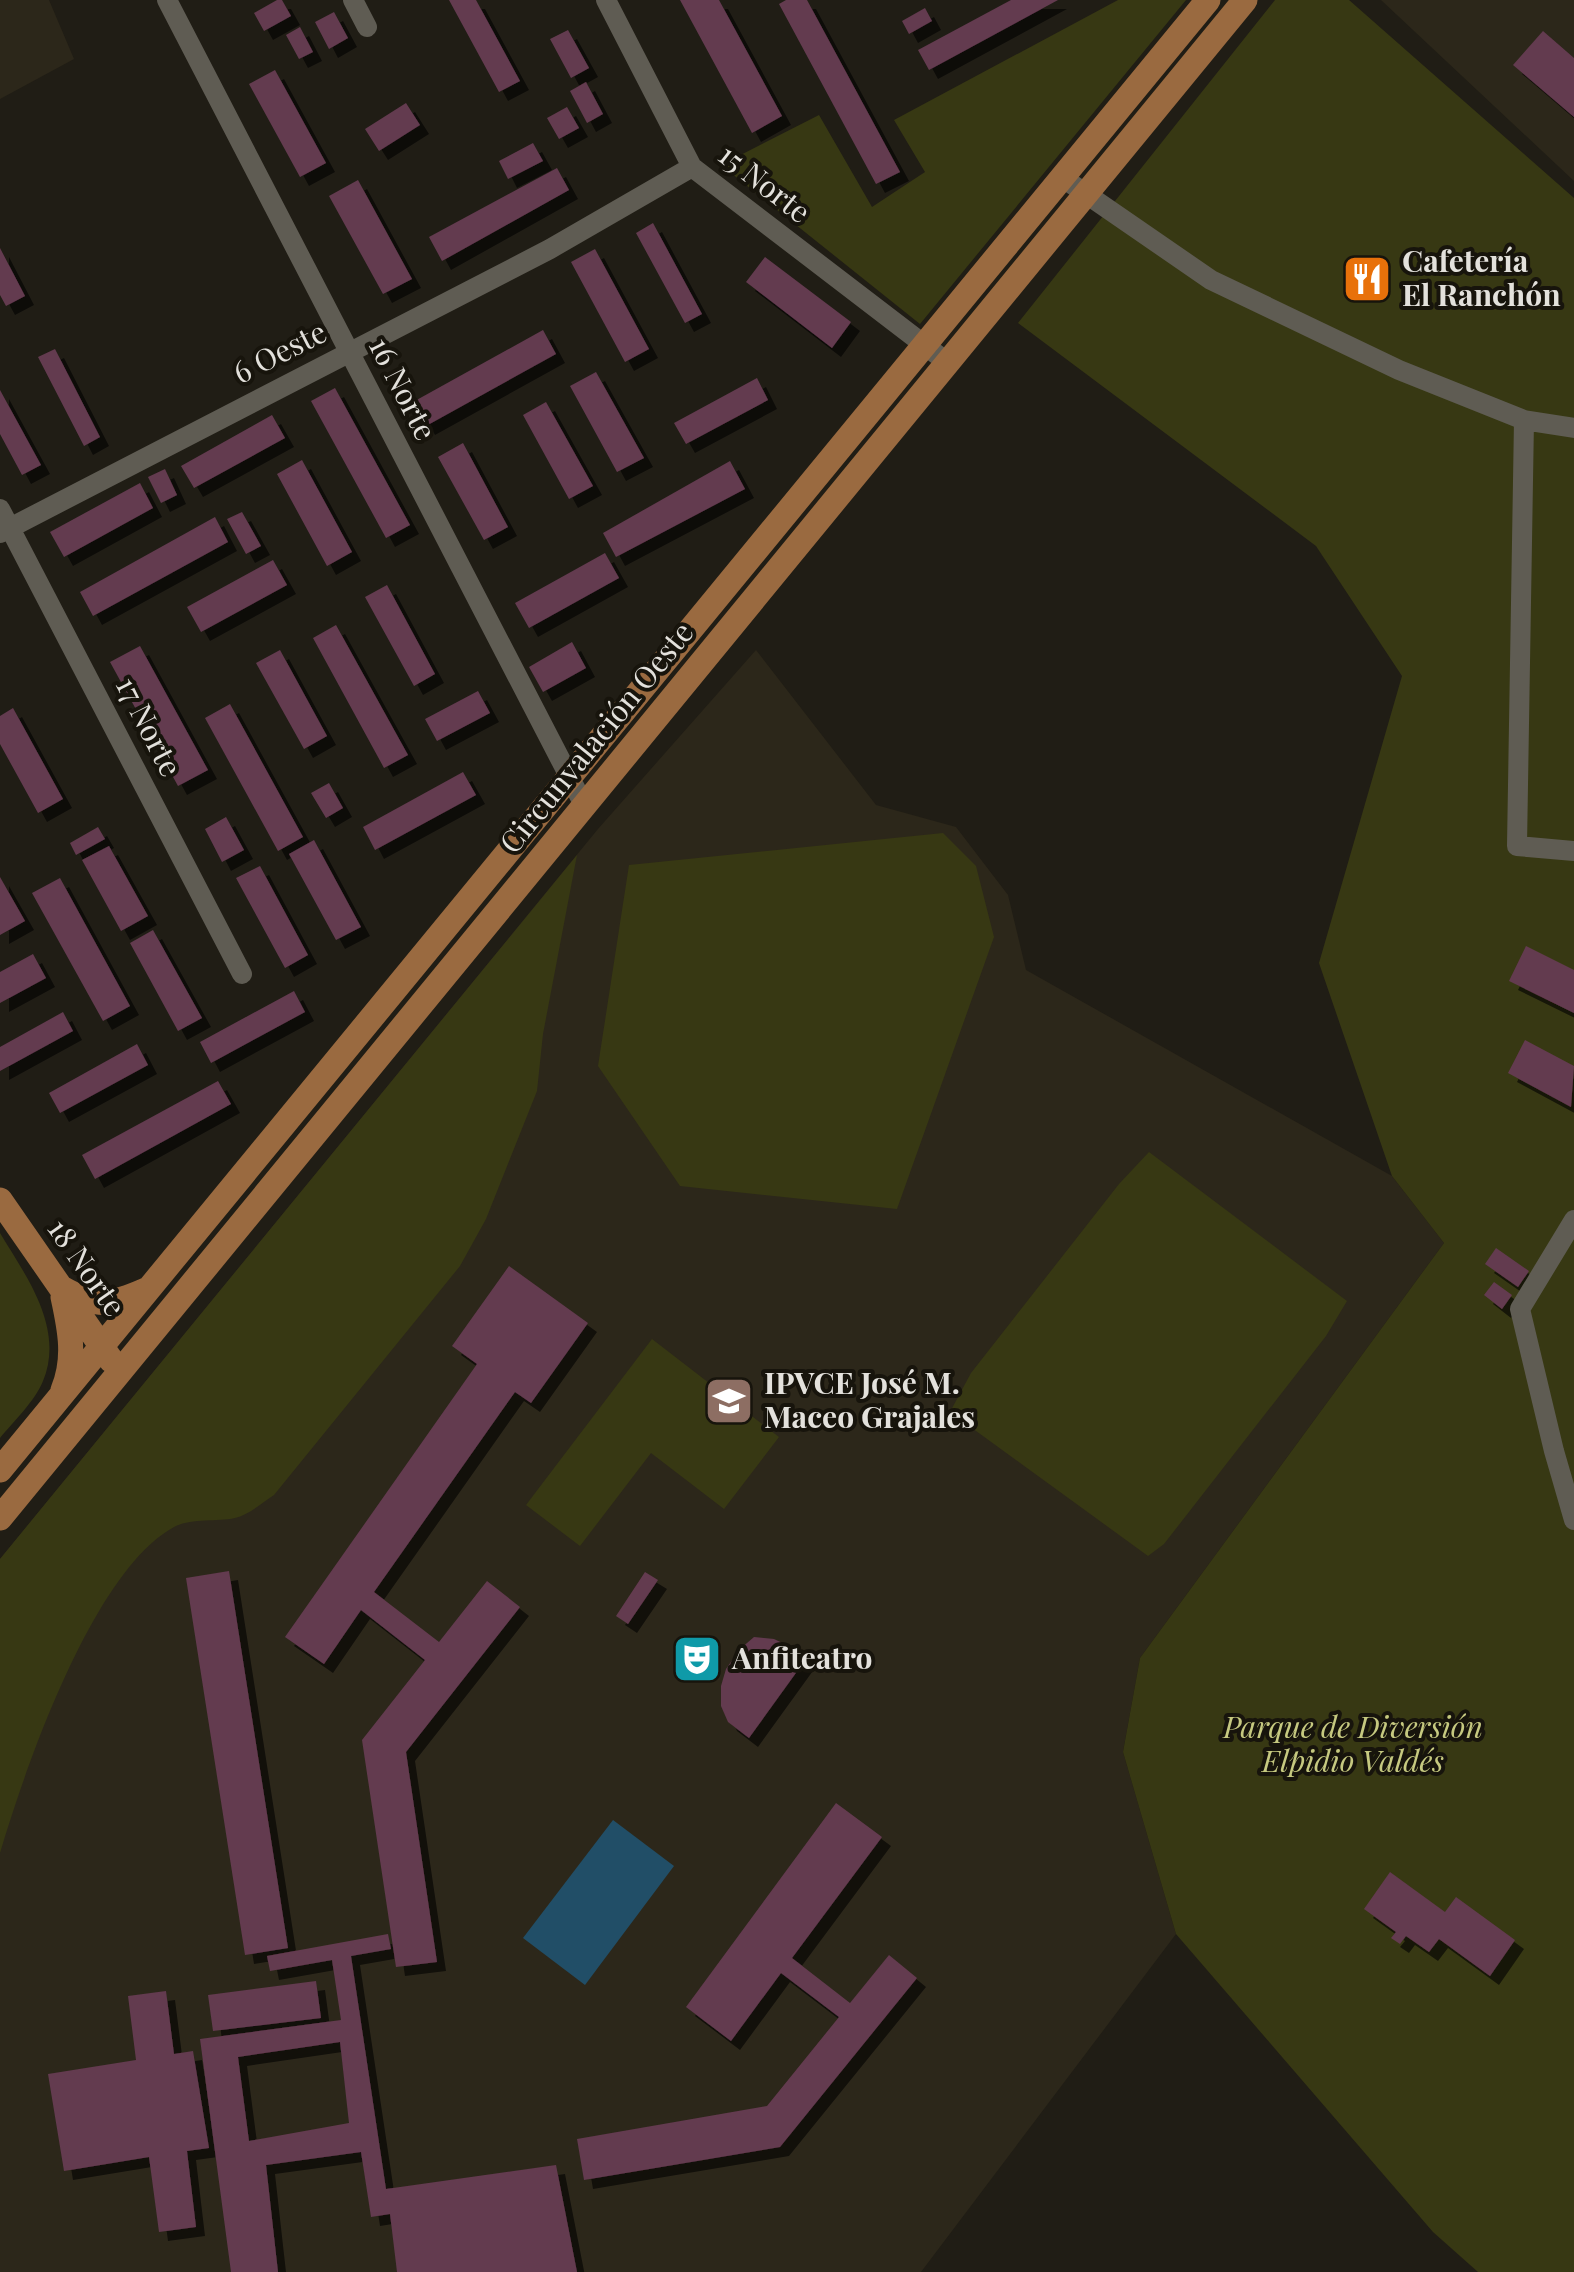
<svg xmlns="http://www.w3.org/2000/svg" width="1574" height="2272" font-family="'Playfair Display',serif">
<defs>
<filter id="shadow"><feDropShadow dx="9" dy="9" stdDeviation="0" flood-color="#0009"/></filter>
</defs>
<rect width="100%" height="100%" fill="#201d15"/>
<!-- built -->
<path fill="#2c271a" d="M0 0H49L74 59 0 99Z
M1381 0H1574V181Z
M756 650 876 805 956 827 1008 895 1026 970 1392 1176 1444 1243 1140 1658 1123 1752 1176 1934 921 2272H0V1559L598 829Z"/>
<!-- green -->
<path fill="#373813" d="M1118 0H1186L920 324 721 165 819 115 872 207 925 172 894 120Z
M1275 0H1349L1574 198V2272H1478L1433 2232 1176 1934 1123 1752 1140 1658 1444 1243 1392 1176 1319 963 1402 676 1316 546 1018 323Z
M943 833 976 866 994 937 897 1209 680 1186 598 1066 629 865Z
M577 855 543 1034 537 1091 486 1219 460 1266 274 1495C262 1503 248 1515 235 1518 216 1522 191 1518 174 1527 93 1571 26 1766 0 1853V1559Z
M1149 1152 1347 1301 1326 1336 1164 1544 1148 1556 950 1412 971 1373 1119 1184Z
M0 1233C26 1276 65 1328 43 1381 35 1401 14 1421 0 1438Z
M652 1339 779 1437 724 1509 651 1453 580 1546 526 1505Z"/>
<!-- water -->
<path fill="#214e67" d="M613 1820 674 1866 585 1985 523 1938Z"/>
<!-- building -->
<path fill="#633a4f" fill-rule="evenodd" filter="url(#shadow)" d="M277 0H282L291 16 264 31 254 13Z
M449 0H476L520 81 499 92Z
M680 0H719L782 116 752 133Z
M786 0H807L900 172 876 184 779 4Z
M1011 0H1058L929 70 918 50Z
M925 8 932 21 909 34 902 21Z
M334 12 348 38 329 49 315 22Z
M300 27 313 52 299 59 286 35Z
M568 30 589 68 571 78 550 39Z
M1543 31 1574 58V117L1513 65Z
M275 70 326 163 300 177 249 84Z
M586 82 603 114 587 123 570 91Z
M406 103 420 125 379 151 365 129Z
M567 107 579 128 559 139 547 118Z
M533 143 543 161 508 179 499 161Z
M557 168 569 190 442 261 429 237Z
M358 180 412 279 383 294 329 196Z
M653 223 702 314 685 323 636 233Z
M0 248 25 296 6 306 0 295Z
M595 249 649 349 625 362 571 262Z
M765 257 851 322 832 348 746 282Z
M543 330 556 354 426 426 413 402Z
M55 349 100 437 84 446 38 357Z
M596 372 644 458 617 472 570 386Z
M757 378 768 400 686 444 674 423Z
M335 388 410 525 386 538 311 401Z
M0 390 41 465 22 475 0 434Z
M546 402 593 486 569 499 523 415Z
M272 415 285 438 194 488 181 466Z
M463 443 508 527 484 540 438 457Z
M302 460 352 552 327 566 277 474Z
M730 461 745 489 616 557 603 533Z
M165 469 177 495 161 503 148 477Z
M140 483 153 508 64 557 50 532Z
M242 512 261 546 246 554 227 519Z
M215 517 228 542 93 616 80 592Z
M605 553 619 578 529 628 515 603Z
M273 560 287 585 201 632 187 607Z
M387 585 435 674 414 686 365 597Z
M336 625 408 755 384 768 313 638Z
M572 642 586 668 543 692 529 667Z
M140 646 208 770 178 786 110 662Z
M280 650 327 736 304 749 256 663Z
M478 691 490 713 437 741 425 719Z
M230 704 303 837 278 851 205 718Z
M13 708 63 799 38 813 0 744V716Z
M463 772 476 795 375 850 363 827Z
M329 783 343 808 326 818 311 793Z
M226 817 244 850 222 862 205 829Z
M98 827 105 839 76 855 70 843Z
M314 840 361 927 336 940 289 854Z
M109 846 148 916 121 931 82 860Z
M260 866 308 955 285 968 236 878Z
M0 877 25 921 0 935Z
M60 878 130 1006 103 1021 32 893Z
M153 930 202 1018 178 1031 130 943Z
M1526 946 1574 970V1013L1509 981Z
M33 954 46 978 0 1003V972Z
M294 991 305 1012 211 1063 200 1042Z
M63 1012 73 1031 0 1071V1047Z
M1525 1040 1574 1066 1571 1107 1508 1073Z
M137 1044 148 1065 60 1113 49 1093Z
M218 1081 231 1104 95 1179 82 1155Z
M1496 1248 1529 1271 1518 1287 1485 1264Z
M509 1266 588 1323 531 1403 515 1392 374 1592 439 1642 487 1581 520 1607 406 1752 437 1962 396 1967 362 1740 425 1660 361 1610 324 1664 285 1637 477 1364 452 1346Z
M1494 1282 1512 1295 1502 1309 1484 1295Z
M229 1571 288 1948 245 1955 186 1578Z
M645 1572 658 1580 628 1624 616 1616Z
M754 1637 774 1639 793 1648 806 1659 749 1738 728 1722 721 1706V1686L726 1669 740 1649Z
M836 1803 882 1837 792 1958 850 2003 889 1955 917 1978 780 2147 584 2180 577 2139 767 2106 839 2017 781 1973 731 2041 686 2007Z
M1390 1872 1445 1912 1456 1897 1515 1940 1490 1976 1439 1939 1429 1952 1406 1936 1400 1944 1391 1938 1396 1932 1364 1909Z
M388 1934 391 1949 351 1956 386 2189 556 2165 577 2272H397L390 2214 371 2217 361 2152 266 2165 278 2272H231L200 2039 341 2020 332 1960 270 1971 267 1956ZM340 2042 349 2123 249 2141 238 2057Z
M316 1981 321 2018 213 2031 208 1995Z
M166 1991 174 2054 193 2051 209 2148 187 2151 196 2227 159 2232 149 2157 64 2171 48 2074 136 2060 128 1996Z"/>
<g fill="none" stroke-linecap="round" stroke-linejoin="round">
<!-- minor -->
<path stroke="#5f5c53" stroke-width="20" d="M167 0 584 805
M353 0 367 27
M606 0 692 167 948 363
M1063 178 1211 280 1399 370 1524 420 1574 428
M1524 420 1517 846 1574 851
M0 509 242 974
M0 533 550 249 692 167
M1574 1220 1520 1309 1554 1451 1574 1520"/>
<!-- major -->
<path stroke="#9a6a40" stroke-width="25" d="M0 1200 111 1360
M62 1288C97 1308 110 1306 146 1290
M63 1297C70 1329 76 1359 63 1390
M0 1470 1208 0
M0 1518 1245 0"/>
</g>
<!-- icons -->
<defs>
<g id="restaurant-square" transform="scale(2.5)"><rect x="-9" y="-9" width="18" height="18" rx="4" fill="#e8710a" stroke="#17140c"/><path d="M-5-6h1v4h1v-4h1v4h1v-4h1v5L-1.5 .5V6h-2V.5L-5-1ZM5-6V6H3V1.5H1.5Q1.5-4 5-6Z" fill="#fff"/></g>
<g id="school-square" transform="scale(2.5)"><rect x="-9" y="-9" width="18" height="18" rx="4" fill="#8d6e63" stroke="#17140c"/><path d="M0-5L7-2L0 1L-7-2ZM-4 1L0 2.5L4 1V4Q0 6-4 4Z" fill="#fff"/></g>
<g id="theatre-square" transform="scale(2.5)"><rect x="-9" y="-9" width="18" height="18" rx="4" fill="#0f9aa8" stroke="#17140c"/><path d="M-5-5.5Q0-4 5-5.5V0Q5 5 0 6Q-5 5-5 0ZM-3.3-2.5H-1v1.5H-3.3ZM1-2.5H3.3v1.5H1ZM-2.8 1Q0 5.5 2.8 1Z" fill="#fff"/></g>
</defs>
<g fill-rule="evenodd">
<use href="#restaurant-square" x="1367" y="279"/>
<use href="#school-square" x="729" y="1401"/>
<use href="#theatre-square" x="697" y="1659"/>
</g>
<g text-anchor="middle" stroke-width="8" stroke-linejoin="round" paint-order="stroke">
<!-- street labels -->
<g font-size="30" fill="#e3e1dc" stroke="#17140c">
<text transform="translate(764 184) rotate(38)" y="10">15 Norte</text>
<text transform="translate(280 353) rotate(-27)" y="10">6 Oeste</text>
<text transform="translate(402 389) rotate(63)" y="10">16 Norte</text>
<text transform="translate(148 727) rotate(63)" y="10">17 Norte</text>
<text transform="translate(597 738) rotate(-51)" y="10">Circunvalación Oeste</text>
<text transform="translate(86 1268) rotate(55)" y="10">18 Norte</text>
</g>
<!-- poi labels -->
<g font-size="30" font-weight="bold" fill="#e3e1dc" stroke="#17140c" text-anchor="start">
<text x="1402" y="272">Cafetería<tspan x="1402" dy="34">El Ranchón</tspan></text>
<text x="764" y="1394">IPVCE José M.<tspan x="764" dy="34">Maceo Grajales</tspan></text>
<text x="732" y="1669">Anfiteatro</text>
</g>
<!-- park labels -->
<g font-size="30" font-style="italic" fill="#c6c980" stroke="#17140c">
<text x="1353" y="1738">Parque de Diversión<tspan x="1353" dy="34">Elpidio Valdés</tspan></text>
</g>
</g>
</svg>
